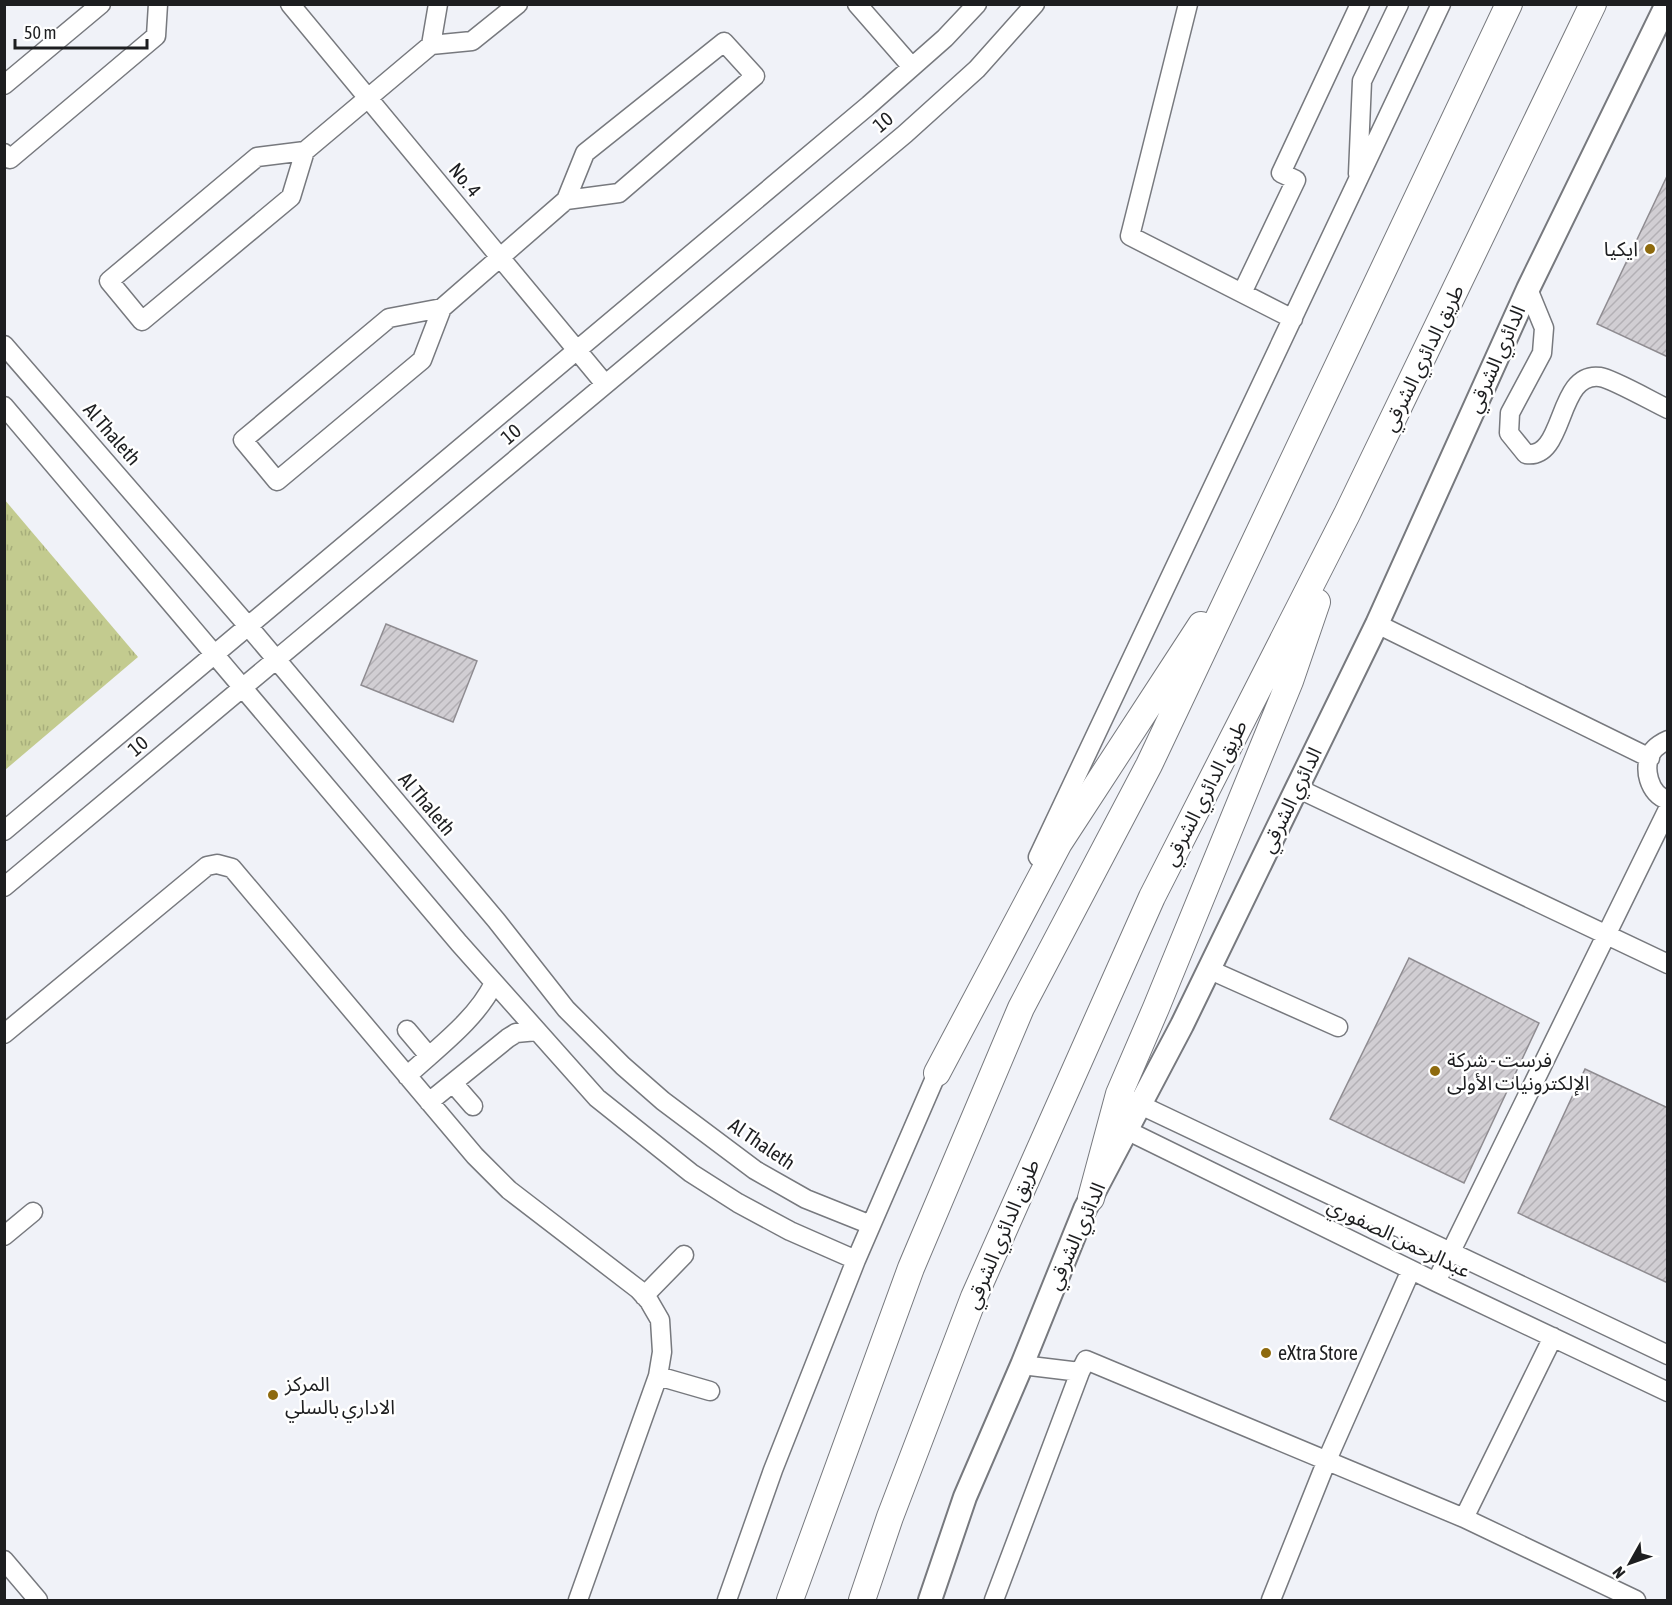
<svg xmlns="http://www.w3.org/2000/svg" width="1672" height="1605" font-family="'Asap Condensed','Noto Sans Arabic',sans-serif">
<defs>
<pattern id="grass-tufts" width="24" height="20" patternUnits="userSpaceOnUse" patternTransform="scale(1.5)"><rect width="24" height="20" fill="#c3cb8f"/><path d="M3 7l-1-3M5 7V3M7 7l1-3M15 17l-1-3M17 17v-4M19 17l1-3" fill="none" stroke="#a7ae7b"/></pattern>
<pattern id="building-hatch" width="6" height="6" patternUnits="userSpaceOnUse" patternTransform="scale(1.5)"><rect width="6" height="6" fill="#d1ced3"/><path d="M-1 1l2-2M0 6l6-6M5 7l2-2" fill="none" stroke="#b3b0b5"/></pattern>
</defs>
<rect width="100%" height="100%" fill="#f0f2f8"/>
<!-- grass -->
<path fill="url(#grass-tufts)" d="M4 499 138 657 5 770H4Z"/>
<!-- building -->
<path fill="url(#building-hatch)" stroke="#8f8c91" stroke-width="1.5" d="M1668 174V357L1597 324Z
M386 624 477 661 453 722 361 685Z
M1409 958 1539 1023 1464 1183 1330 1119Z
M1585 1069 1668 1108V1283L1518 1213Z"/>
<g fill="none" stroke-linecap="round" stroke-linejoin="round">
<!-- minor casing -->
<g stroke="#77797e" stroke-width="21">
<path id="minor" d="M290 4 605 384
M857 4 912 67
M1188 4 1130 236 1293 319
M431 45 438 4
M4 85 101 4
M305 151 291 197 142 321 109 281 257 157 305 151 431 45 472 41 518 4
M4 153 10 159 156 36 158 4
M1358 174 1362 81 1399 4
M1528 289 1544 328 1542 353 1510 413 1509 433 1526 454C1566 460 1556 371 1600 377 1613 379 1653 402 1668 409
M1242 293 1296 180 1281 173 1360 4
M442 308 389 318 243 440 277 481 422 360 442 308 566 200 585 153 724 42 755 76 619 193 566 200
M4 345 248 626 496 920 566 1009 623 1066 663 1101 755 1170 806 1199 871 1225
M4 406 459 943 597 1098 691 1173 738 1203 790 1231 856 1260
M1377 624 1650 758
M1668 740C1663 742 1655 747 1652 752 1642 767 1649 795 1668 800
M1297 788 1668 964
M4 831 869 105 945 38 977 4
M1038 857 1441 4
M4 887 905 134 977 69 1035 4
M1208 969 1338 1027
M407 1030 429 1056
M4 1034 207 866 217 864 232 868 475 1156 509 1190 638 1289 649 1301 660 1320 662 1352 658 1376 578 1600
M407 1076C437 1048 476 1020 494 983
M453 1083 473 1106
M1130 1100 1668 1355
M429 1102 508 1038 516 1033 537 1031
M1116 1125 1436 1282 1668 1392
M4 1236 33 1212
M1436 1282 1668 809
M644 1296 684 1255
M1022 1365 1080 1372
M658 1376 710 1391
M1464 1518 1553 1337
M4 1560 38 1600
M727 1600 773 1470 856 1260 941 1064
M994 1600 1080 1372 1086 1360 1464 1518 1636 1600
M1271 1600 1327 1460 1411 1270"/>
</g>
<!-- major casing -->
<g stroke="#77797e" stroke-width="26">
<path id="major" d="M930 1600 965 1497 1022 1365 1085 1209 1182 1025 1297 788 1377 624 1528 289 1667 4"/>
</g>
<!-- highway casing -->
<g stroke="#77797e" stroke-width="28">
<path id="highway" d="M937 1073 1059 843 1201 625
M1091 1198 1119 1094 1156 1008 1290 681 1317 602
M790 1600 911 1268 1021 1008 1149 765 1509 4
M862 1600 890 1517 974 1297 1152 897 1347 514 1593 4"/>
</g>
<!-- minor -->
<use href="#minor" stroke="#fff" stroke-width="18"/>
<!-- major -->
<use href="#major" stroke="#fff" stroke-width="22"/>
<!-- highway -->
<use href="#highway" stroke="#fff" stroke-width="26"/>
</g>
<!-- markers -->
<g fill="#8e6a0e" stroke="#fff" stroke-width="2">
<circle cx="1650" cy="249" r="6"/>
<circle cx="1435" cy="1071" r="6"/>
<circle cx="1266" cy="1353" r="6"/>
<circle cx="273" cy="1395" r="6"/>
</g>
<g text-anchor="middle" stroke-width="5" stroke-linejoin="round" paint-order="stroke">
<!-- street labels -->
<g font-size="20" fill="#1d1e20" stroke="#fff">
<text transform="translate(883 122) rotate(-40)" y="7">10</text>
<text transform="translate(465 180) rotate(50)" y="7">No. 4</text>
<text transform="translate(1423 358) rotate(-64)" y="7">طريق الدائري الشرقي</text>
<text transform="translate(1496 359) rotate(-66)" y="7">الدائري الشرقي</text>
<text transform="translate(112 434) rotate(49)" y="7">Al Thaleth</text>
<text transform="translate(511 434) rotate(-40)" y="7">10</text>
<text transform="translate(138 746) rotate(-40)" y="7">10</text>
<text transform="translate(1205 793) rotate(-63)" y="7">طريق الدائري الشرقي</text>
<text transform="translate(1291 800) rotate(-64)" y="7">الدائري الشرقي</text>
<text transform="translate(427 804) rotate(50)" y="7">Al Thaleth</text>
<text transform="translate(762 1144) rotate(34)" y="7">Al Thaleth</text>
<text transform="translate(1002 1234) rotate(-67)" y="7">طريق الدائري الشرقي</text>
<text transform="translate(1076 1236) rotate(-66)" y="7">الدائري الشرقي</text>
<text transform="translate(1399 1238) rotate(26)" y="7">عبدالرحمن الصفوري</text>
</g>
<!-- poi labels -->
<g font-size="20" fill="#1d1e20" stroke="#fff" text-anchor="start">
<text x="1638" y="256" text-anchor="end">ايكيا</text>
<text x="1447" y="1067">فرست - شركة<tspan x="1447" dy="23">الإلكترونيات الأولى</tspan></text>
<text x="1278" y="1360">eXtra Store</text>
<text x="285" y="1391">المركز<tspan x="285" dy="23">الاداري بالسلي</tspan></text>
</g>
</g>
<!-- border -->
<rect width="1672" height="1605" fill="none" stroke="#1d1e20" stroke-width="12"/>
<!-- north arrow -->
<g transform="translate(1630 1563) rotate(230)" stroke="#ffffff" stroke-width="4.5" paint-order="stroke">
<path d="M0-4.5L10 22L0 15L-10 22Z" fill="#1d1e20"/>
<text y="-9" font-size="16" font-weight="bold" text-anchor="middle" fill="#1d1e20">N</text>
</g>
<!-- scale -->
<path d="M15 39v9h132v-9" fill="none" stroke="#1d1e20" stroke-width="3"/>
<text x="24" y="39" font-size="18" fill="#1d1e20" stroke="#ffffff" stroke-width="4.5" paint-order="stroke">50 m</text>
</svg>
